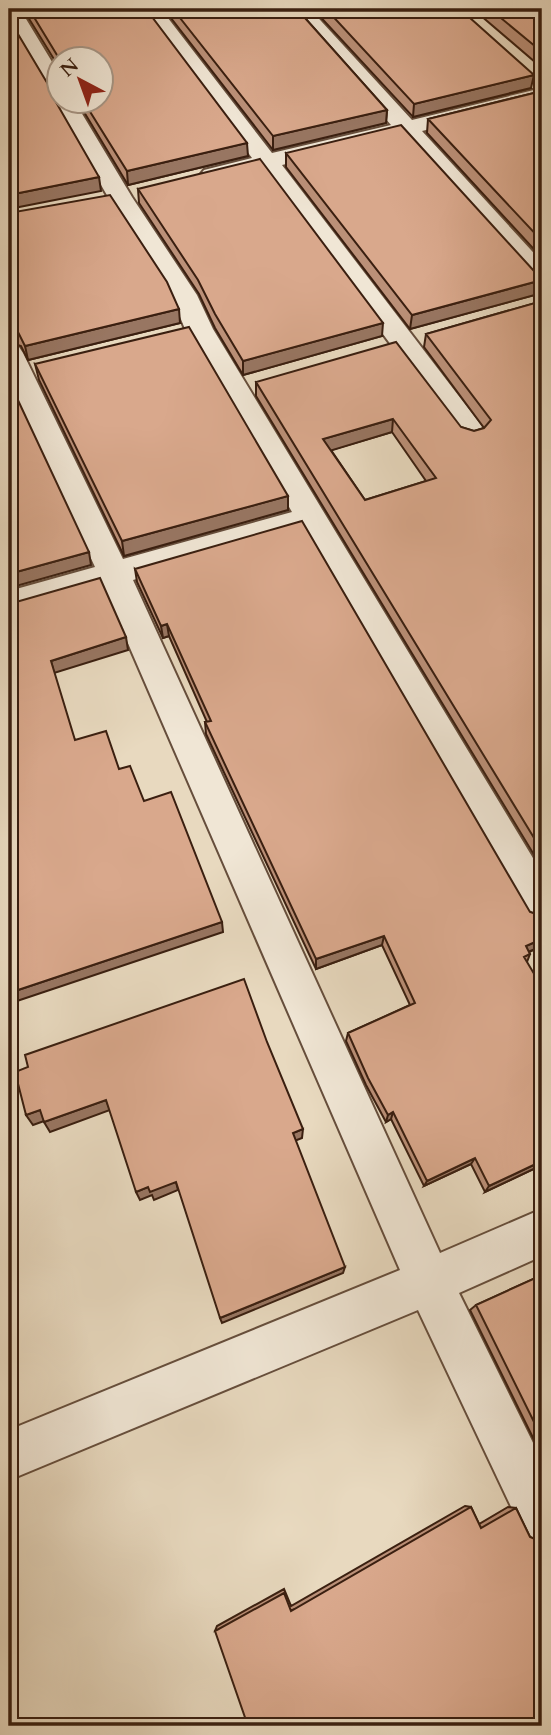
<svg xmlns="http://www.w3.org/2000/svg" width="551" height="1735" font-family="Cardo,serif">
<rect width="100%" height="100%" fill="#e8d9bf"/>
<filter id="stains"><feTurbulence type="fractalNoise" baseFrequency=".00286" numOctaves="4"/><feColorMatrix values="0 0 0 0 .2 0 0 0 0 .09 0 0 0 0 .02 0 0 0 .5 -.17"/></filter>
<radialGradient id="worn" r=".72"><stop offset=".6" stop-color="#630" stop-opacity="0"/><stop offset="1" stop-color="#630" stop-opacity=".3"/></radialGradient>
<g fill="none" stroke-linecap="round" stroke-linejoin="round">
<!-- minor casing -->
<g stroke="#664e3c" stroke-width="4">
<path id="minor" d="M9 9H20L60 75V102H75L132 197 197 295 213 329 542 873V925L528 920 303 531 133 580 440 1253 542 1209V1256L459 1293 542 1461V1542L524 1534 418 1310 9 1480V1430L400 1270 104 588 9 615V591L95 567 9 382V344L19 347 23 353 123 559 292 512 185 329 171 295 108 197 53 102 55 99 49 94 9 24Z
M141 9H161L272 153 391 125 289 9H310L412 120 542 88V102L422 131 542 262V285L533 283 402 136 282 165 481 425 486 432 481 439 471 442 461 439 261 170 212 182 204 180 200 175 204 170 252 158Z"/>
</g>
<!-- minor -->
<use href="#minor" fill="#f0e6d5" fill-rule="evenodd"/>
</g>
<!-- wall -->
<path fill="#bb9078" stroke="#3a1f10" stroke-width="2" fill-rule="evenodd" d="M23 9H146L248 156 128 185 78 102H102L60 60V69Z
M164 9H297L387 110 386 123 273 150Z
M313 9H460L531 88 413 117Z
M473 9H542V68Z
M542 91V258L427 133 428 119Z
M286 153 534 271 542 272V293L410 329 286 167Z
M138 189 382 336 243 375 215 328 199 294 139 203Z
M9 213 180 323 28 360 21 346 9 342Z
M542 301V868L256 396V382L461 427 474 431 484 428 424 347 426 334ZM392 432 426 481 365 500 331 450Z
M35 364 288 496V510L124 556 39 380Z
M135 569 530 912 542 916V946L529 952 530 954 527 962 542 1165 485 1192 471 1164 424 1186 391 1119 386 1122 366 1085 346 1041 348 1033 410 1005 382 945 316 969 206 734 205 722H207L169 636 163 638 137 582Z
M542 1275V1456L470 1310 476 1305Z
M465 1506 471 1507 479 1524 508 1507 516 1508 530 1537 542 1542 215 1631 217 1626 284 1589 291 1606Z"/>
<!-- shaded-wall -->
<path fill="#987662" stroke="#3a1f10" stroke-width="2" d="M534 75 531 88 413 117 414 104Z
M387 110 386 123 273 150V136Z
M247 143 248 156 128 185 127 171Z
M99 177 101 191 9 209V195Z
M542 280V293L410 329 412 315Z
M179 309 180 323 28 360 25 346Z
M383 323 382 336 243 375V361Z
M393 419 392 432 323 453V439Z
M288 496V510L124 556 122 541Z
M89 552 91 565 9 588V574Z
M167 624 169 636 163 638 161 626Z
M126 637 128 650 54 673 51 661Z
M222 922 223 932 14 1002 9 993Z
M384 936 382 945 316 969V959Z
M542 939V946L521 955 526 946Z
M106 1100 110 1110 50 1132 44 1122Z
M40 1110 47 1120 33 1125 26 1115Z
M393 1112 391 1119 386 1122 388 1115Z
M303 1129 302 1138 292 1142 293 1133Z
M475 1158 471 1164 424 1186 427 1181Z
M542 1161V1165L485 1192 489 1186Z
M176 1182 178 1190 154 1200 152 1195 140 1200 136 1192 148 1187Z
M345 1267 343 1273 222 1323 220 1318Z"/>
<!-- building -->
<path fill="#d9a88c" stroke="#3a1f10" stroke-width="2" fill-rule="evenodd" d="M29 9H146L247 143 127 171 84 102H102V60H60Z
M173 9H297L387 110 273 136Z
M326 9H460L534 75 414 104Z
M490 9H542V52Z
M9 19 49 86V90L99 177 9 195Z
M542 91V241L428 119Z
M401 125 534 271 542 272V280L412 315 286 153Z
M260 159 383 323 243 361 215 314 198 280 138 189Z
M110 195 167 282 179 309 25 346 18 332 9 329V213Z
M542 301V851L256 382 396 342 461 427 474 431 484 428 491 420 426 334ZM393 419 436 478 365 500 323 439Z
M189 327 288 496 122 541 35 364Z
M9 381 89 552 9 574Z
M302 521 530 912 542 916V939L526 946 530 954 524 957 542 987V1161L489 1186 475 1158 427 1181 393 1112 388 1115 368 1078 348 1033 415 1003 384 936 316 959 205 722 211 721 167 624 161 626 135 569Z
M100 578 126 637 51 661 75 740 106 731 119 769 130 766 144 801 171 792 222 922 9 993V604Z
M244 979 267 1042 303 1129 293 1133 345 1267 220 1318 176 1182 150 1192 148 1187 136 1192 106 1100 44 1122 40 1110 26 1115 15 1072 28 1067 25 1055Z
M542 1275V1438L476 1305Z
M471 1507 481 1528 516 1508 530 1537 542 1542V1726H248L215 1631 284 1593 291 1611Z"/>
<!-- margin -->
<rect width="551" height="1735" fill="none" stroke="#e8d9bf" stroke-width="35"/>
<rect x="10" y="10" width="530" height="1714" fill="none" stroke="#3a1f10" stroke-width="3.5"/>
<rect x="18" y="18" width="516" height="1700" fill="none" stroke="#3a1f10" stroke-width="2"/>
<!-- north arrow -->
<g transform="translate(80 80) rotate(319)"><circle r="33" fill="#f0e6d5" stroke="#a79686" stroke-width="2"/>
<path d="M0-5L12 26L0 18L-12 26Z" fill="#8f2418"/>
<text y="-10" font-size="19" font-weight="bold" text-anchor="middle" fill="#3a1f10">N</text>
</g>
<rect width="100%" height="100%" filter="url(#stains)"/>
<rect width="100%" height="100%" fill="url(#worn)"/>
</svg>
